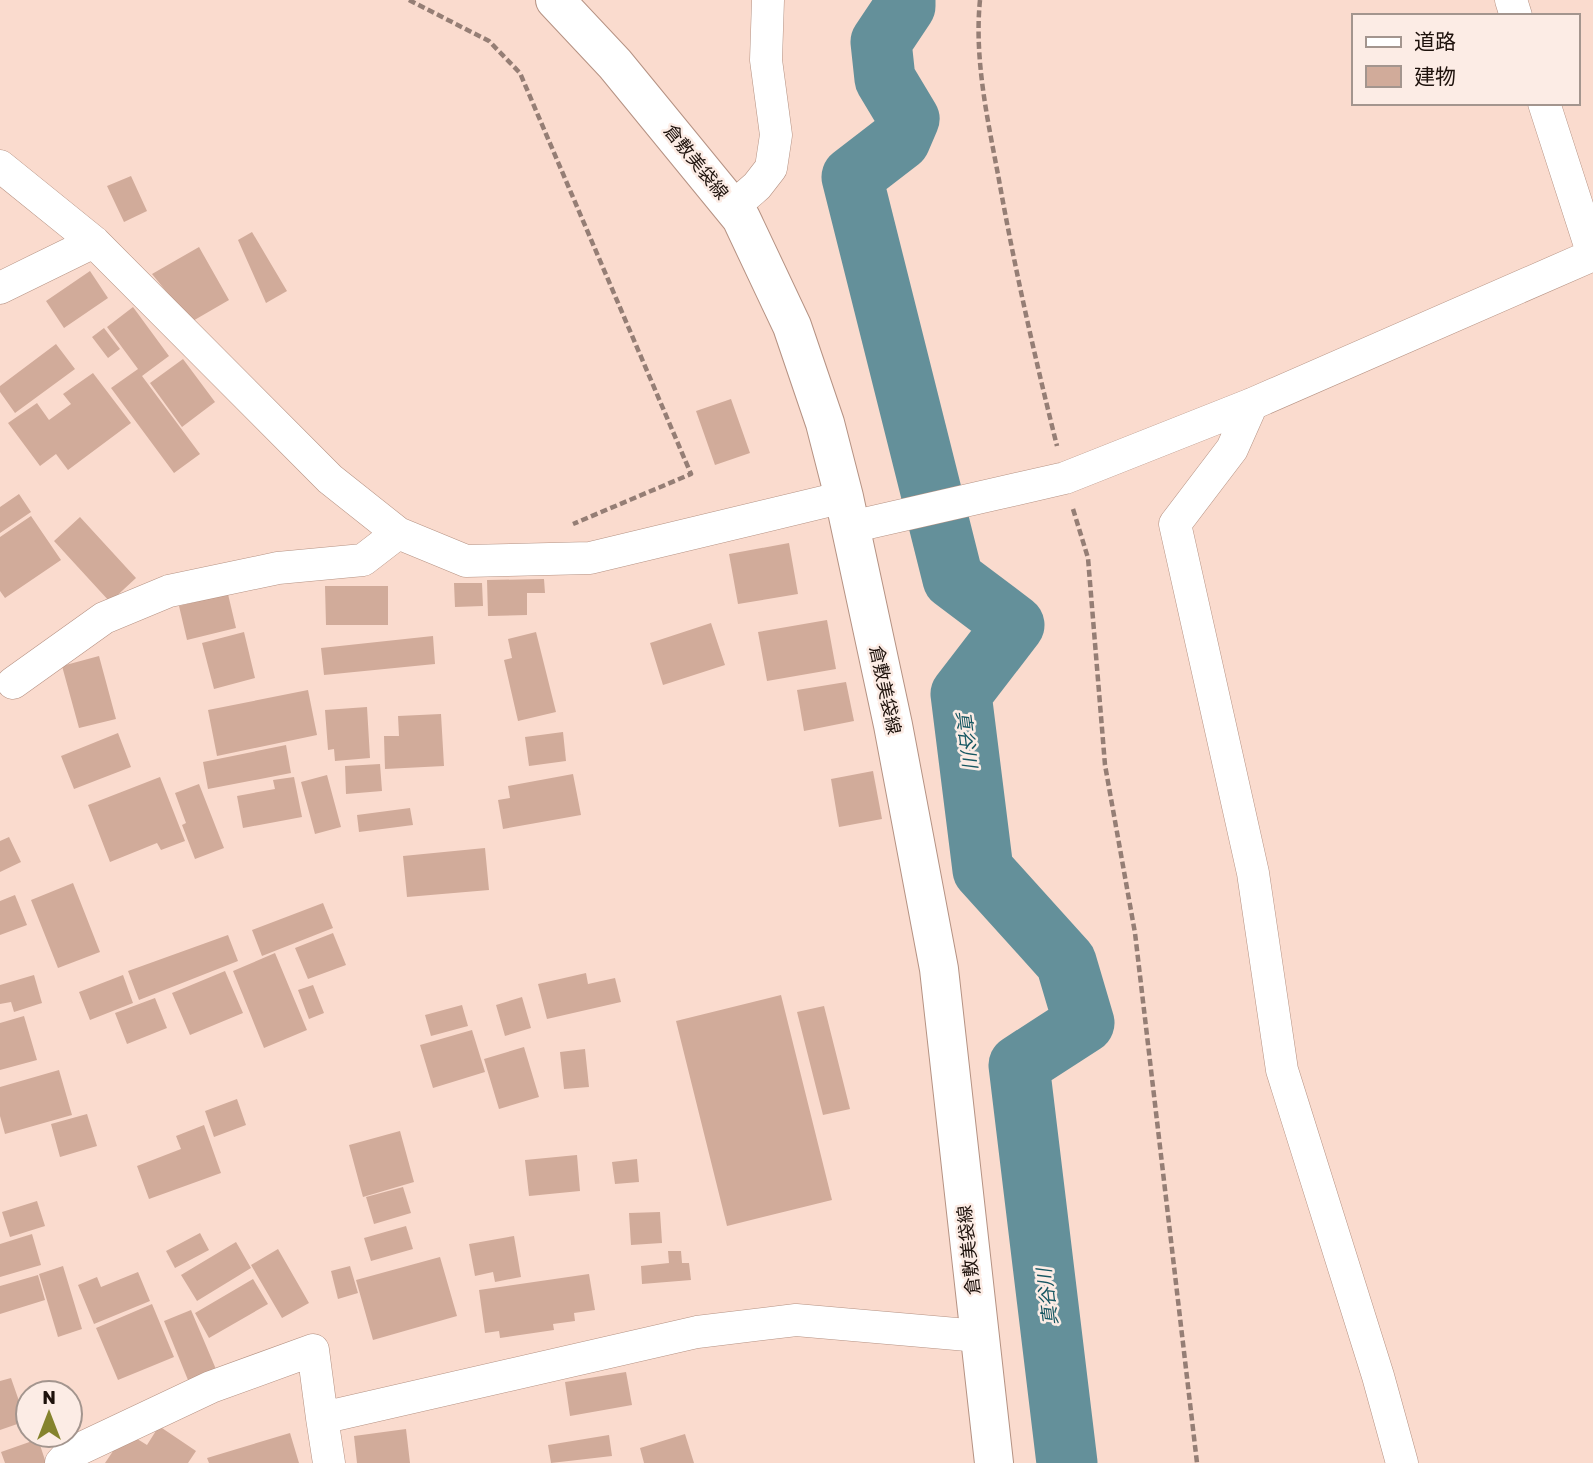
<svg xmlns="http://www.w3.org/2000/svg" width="1593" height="1463" font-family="Rubik,'Noto Sans JP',sans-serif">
<rect width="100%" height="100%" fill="#fadbce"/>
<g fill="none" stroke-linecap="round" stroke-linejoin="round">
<!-- river -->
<path stroke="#64909a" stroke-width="61" d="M905 0V6L881 42 885 79 909 119 900 140 852 177 953 579 1014 625 961 694 983 870 1066 962 1084 1023 1019 1065 1067 1463"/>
</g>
<!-- building -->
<path fill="#d1ab9a" d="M131 176 147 211 124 222 107 186Z
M252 232 287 291 266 303 238 240Z
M199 247 229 300 191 322 152 274Z
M90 271 108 298 64 328 46 301Z
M133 307 169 356 142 376 200 454 174 473 111 388 138 369 107 327Z
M104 328 120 349 108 358 92 337Z
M56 344 75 369 15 413 0 392V386Z
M183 359 215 402 182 427 150 383Z
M93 373 131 423 68 470 56 454 40 466 8 423 37 403 49 420 71 404 63 394Z
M731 399 750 453 715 465 696 411Z
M19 494 31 512 0 533V507Z
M31 516 61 560 5 598 0 591V537Z
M80 517 136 578 110 602 54 541Z
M789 543 798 594 738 604 729 554Z
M544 579 545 593H527V615L488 616 487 580Z
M454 583H482L483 606 455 607Z
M325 586H388V625H326Z
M228 594 236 628 187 640 179 606Z
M827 620 836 669 767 681 758 632Z
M711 623 725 665 663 685 650 643Z
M244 632 255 678 214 689 202 643Z
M536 632 556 712 518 721 504 660 512 658 508 639Z
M433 636 435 664 324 675 321 648Z
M99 656 116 719 79 728 62 666Z
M846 682 854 721 804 731 797 690Z
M308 690 317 735 217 756 208 710Z
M367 707 370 758 335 761 334 749 328 750 325 710Z
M441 714 444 766 385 769 384 736H399L398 716Z
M563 732 566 761 529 766 525 737Z
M118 733 131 767 74 789 61 756Z
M286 745 291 773 208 789 203 762Z
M380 764 382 791 346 794 345 766Z
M873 771 882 819 839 827 831 779Z
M573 774 581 815 503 829 498 800 510 798 508 786Z
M327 775 341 827 315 834 301 782Z
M160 777 185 841 161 850 157 843 110 862 88 805Z
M294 777 302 817 243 828 237 796 275 789 273 780Z
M199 784 224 848 195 859 182 825 186 823 175 793Z
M410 808 413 825 359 832 357 815Z
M9 837 21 862 0 872V841Z
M485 848 489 890 407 897 403 856Z
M73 883 100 952 58 968 31 900Z
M15 895 27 925 0 935V901Z
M323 903 333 928 262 956 252 930Z
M333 933 346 965 308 979 295 948Z
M228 935 238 961 139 1000 128 971Z
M275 953 307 1030 264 1048 233 971Z
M225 971 243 1013 190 1035 172 993Z
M586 973 588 984 615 978 621 1002 547 1019 538 984Z
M34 975 42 1003 14 1012 11 1002 0 1004V985Z
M123 975 133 1003 90 1020 79 992Z
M313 985 324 1013 309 1019 298 990Z
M781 995 832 1200 727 1226 676 1021Z
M522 997 531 1028 505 1036 496 1005Z
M155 998 167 1028 127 1044 115 1013Z
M462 1005 468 1026 431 1036 425 1015Z
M824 1006 850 1109 823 1115 797 1012Z
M24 1016 37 1060 0 1070V1023Z
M472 1030 485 1072 433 1088 420 1045Z
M524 1047 539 1097 499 1109 484 1059Z
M585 1049 589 1087 564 1089 560 1052Z
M59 1070 72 1115 5 1134 0 1116V1087Z
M237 1099 246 1125 214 1137 205 1111Z
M87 1114 97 1146 60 1157 51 1124Z
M204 1125 221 1173 149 1199 137 1166 181 1149 176 1136Z
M400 1131 414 1182 363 1197 349 1145Z
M577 1155 580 1191 529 1196 525 1160Z
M637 1159 639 1182 615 1184 612 1162Z
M403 1187 411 1213 374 1224 366 1197Z
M37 1201 45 1226 10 1237 2 1212Z
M660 1212 662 1243 631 1245 629 1213Z
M406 1226 413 1249 371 1261 364 1238Z
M200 1233 209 1250 175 1268 166 1251Z
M32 1234 41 1265 0 1277V1244Z
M514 1236 521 1277 495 1282 493 1272 475 1276 469 1244Z
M236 1242 251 1268 197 1301 181 1275Z
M278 1249 309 1303 282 1318 251 1265Z
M668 1251H681L682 1263H689L691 1280 642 1284 641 1266 669 1263Z
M440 1257 457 1316 373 1340 356 1280Z
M63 1266 82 1329 58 1337 39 1274Z
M350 1266 358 1293 338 1299 331 1271Z
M138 1272 150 1301 94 1324 78 1285 97 1277 101 1287Z
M589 1274 595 1310 574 1313 575 1321 553 1324 554 1330 500 1338 499 1331 485 1333 479 1290Z
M38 1275 45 1300 0 1314V1286Z
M253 1279 268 1304 209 1338 195 1313Z
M152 1304 174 1357 118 1380 96 1328Z
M191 1310 218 1374 190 1385 164 1321Z
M626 1372 632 1405 570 1416 565 1382Z
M11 1378 26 1421 0 1430V1381Z
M159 1426 196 1451 188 1463H105L126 1432 147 1445Z
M406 1429 410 1463H357L354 1436Z
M290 1433 299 1463H209L207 1458Z
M685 1434 694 1463H644L640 1448Z
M609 1435 612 1456 551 1463 548 1445Z
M38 1439 46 1463H5L1 1452Z"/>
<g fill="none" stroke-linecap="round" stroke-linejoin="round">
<!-- minor casing -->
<g stroke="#b59283" stroke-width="33">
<path id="minor" d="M1511 0 1516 16
M0 166 94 242 330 479 398 533 466 561 590 558 844 497
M733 207 757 186 771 168 776 135 766 60 768 0
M0 288 94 242
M1252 404 1232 449 1175 524 1253 873 1282 1070 1378 1376 1402 1463
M851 527 1065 478 1252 404 1593 255 1544 103
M13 683 104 618 169 591 278 568 363 560 398 533
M322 1418 329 1463
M61 1463 69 1454 211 1387 313 1350 322 1418 697 1332 796 1320 979 1336"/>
</g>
<!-- primary casing -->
<g stroke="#b59283" stroke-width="40">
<path id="primary" d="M555 0 615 64 741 218 792 326 825 423 844 497 893 725 939 969 994 1463"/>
</g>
<!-- path -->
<path stroke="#957e75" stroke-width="4.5" stroke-dasharray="7 3.5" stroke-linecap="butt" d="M409 0 489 41 520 73 691 474 573 524
M980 0C974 60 988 121 999 180 1015 270 1035 358 1057 446
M1073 509 1088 558 1105 765 1135 933 1197 1463"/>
<!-- minor -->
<use href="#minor" stroke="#fff" stroke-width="32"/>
<!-- primary -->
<use href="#primary" stroke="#fff" stroke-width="38"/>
</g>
<g text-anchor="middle" stroke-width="5" stroke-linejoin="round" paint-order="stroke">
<!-- street labels -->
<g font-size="18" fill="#1e120c" stroke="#fcece5">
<text transform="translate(696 162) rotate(51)" y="6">倉敷美袋線</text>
<text transform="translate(885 690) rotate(78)" y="6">倉敷美袋線</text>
<text transform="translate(969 1250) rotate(-96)" y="6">倉敷美袋線</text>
</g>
<!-- water labels -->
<g font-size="19" font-style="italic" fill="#175762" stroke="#fcece5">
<text transform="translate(967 739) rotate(83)" y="7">真谷川</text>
<text transform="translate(1047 1297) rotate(-97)" y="7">真谷川</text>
</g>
</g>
<!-- legend -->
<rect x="1352" y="14" width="228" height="91" fill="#fcece5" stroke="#a3958e" stroke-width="2"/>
<rect x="1366" y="37" width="35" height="10" fill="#ffffff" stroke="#a3958e" stroke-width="2"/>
<text x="1414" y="49" font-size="21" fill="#1e120c">道路</text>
<rect x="1366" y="66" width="35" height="21" fill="#d1ab9a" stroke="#a3958e" stroke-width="2"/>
<text x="1414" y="84" font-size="21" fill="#1e120c">建物</text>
<!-- north arrow -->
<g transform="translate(49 1414)"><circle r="33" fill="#fcece5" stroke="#a3958e" stroke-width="2"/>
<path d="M0-5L12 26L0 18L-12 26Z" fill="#85832d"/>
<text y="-10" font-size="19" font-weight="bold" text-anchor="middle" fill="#1e120c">N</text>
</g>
</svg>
